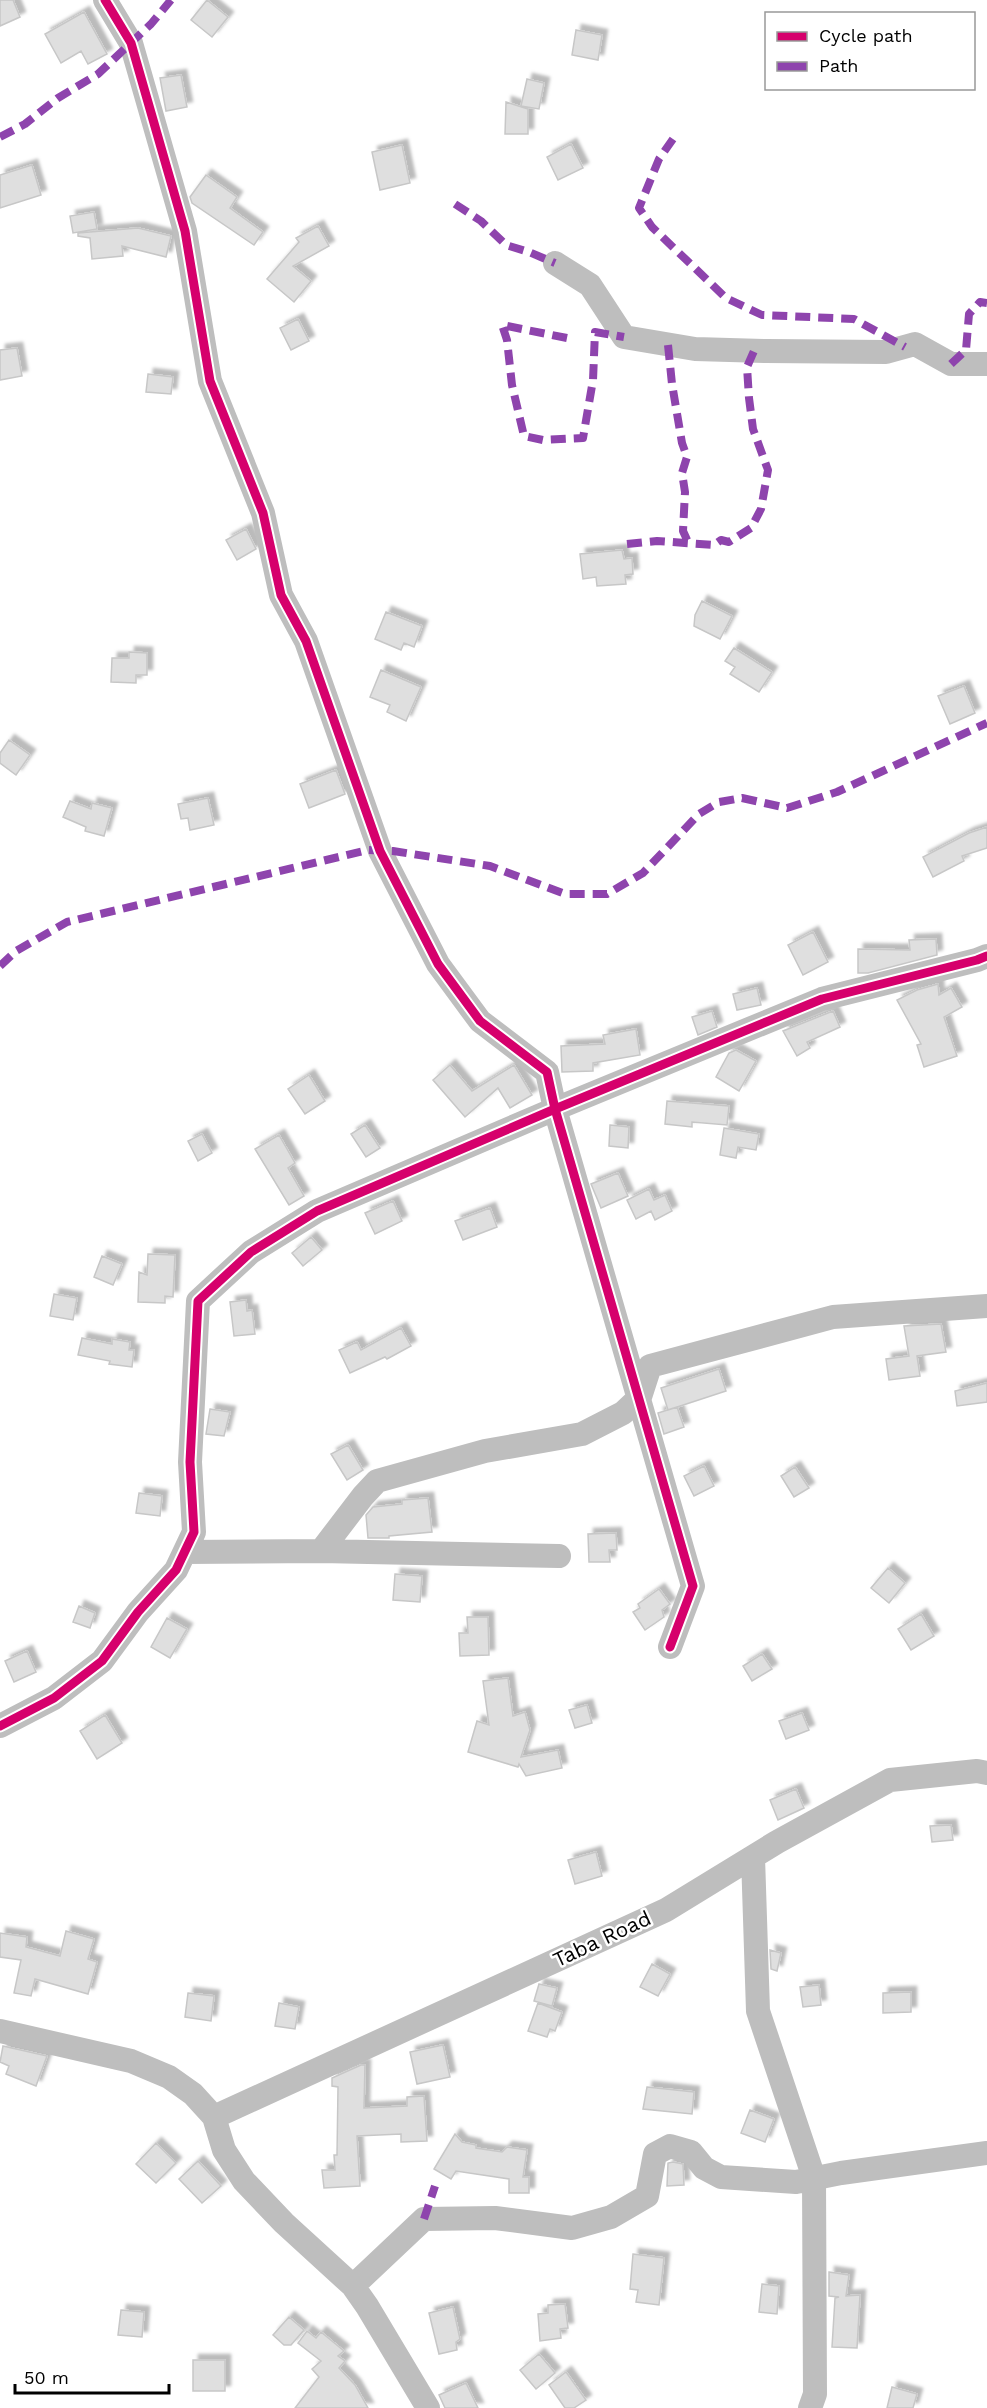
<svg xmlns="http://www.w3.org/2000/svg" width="987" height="2408" font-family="'Work Sans',sans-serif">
<defs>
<filter id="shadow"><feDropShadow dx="5.5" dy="-5.5" stdDeviation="1.5" flood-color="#0004"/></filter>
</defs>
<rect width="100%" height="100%" fill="#fff"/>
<!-- building -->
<path fill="#dfdfdf" stroke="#c7c7c7" stroke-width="1.5" filter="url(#shadow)" d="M0 0H13L20 17 0 26Z
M207 0 228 17 212 37 191 20Z
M84 12 107 54 88 64 81 51 61 63 45 34Z
M576 30 602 35 598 60 572 55Z
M181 75 187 107 166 111 160 78Z
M527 79 544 83 539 109 521 106Z
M506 102 528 109V134H505Z
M571 144 583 168 558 180 547 157Z
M402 145 410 183 380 190 372 152Z
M32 165 41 195 0 208V175Z
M206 175 237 197 230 208 263 232 254 245 192 203 190 197Z
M94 212 97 229 73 233 70 216Z
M318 226 329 246 293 266 311 281 294 302 267 279 299 242 296 238Z
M138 228 171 236 166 257 122 246 123 256 92 259 90 238 78 236V233Z
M298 319 309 341 291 350 280 328Z
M17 348 22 376 0 380V350Z
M148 374 173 377 171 394 146 392Z
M246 529 256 549 237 560 226 540Z
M622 550 624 559 632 558 633 574 625 575 626 584 597 586 596 577 583 579 580 554Z
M702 601 732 616 720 639 694 626 695 615Z
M386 612 422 626 414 647 404 643 401 650 375 639Z
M734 648 772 672 759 692 730 674 735 667 725 661Z
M129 652 147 653V675H136V683L111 682 112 658H129Z
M381 670 421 687 406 721 387 712 390 705 370 697Z
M964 686 975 713 950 724 938 696Z
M9 740 30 755 16 775 0 763V753Z
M336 770 345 794 309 808 300 784Z
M208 798 214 825 190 830 188 818 181 819 178 804Z
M70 801 91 809 92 803 112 808 104 836 85 831 86 827 63 817Z
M987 827V848L962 856 964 861 933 877 923 857 969 833Z
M813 932 828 962 803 975 788 945Z
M936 939 937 955 868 973H858V949L910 950 909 940Z
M938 984 939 995 951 988 962 1007 944 1017 957 1056 924 1067 917 1045 921 1044 897 1000 917 990Z
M757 988 761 1005 737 1010 733 994Z
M712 1011 717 1027 698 1035 692 1017Z
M833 1011 840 1027 807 1042 810 1048 797 1056 783 1031Z
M636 1029 640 1055 593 1063V1071L562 1072 561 1046 605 1044 603 1035Z
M736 1050 756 1061 739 1091 716 1077 729 1053Z
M450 1065 472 1091 514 1065 532 1095 510 1108 498 1088 465 1117 433 1080Z
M309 1075 325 1101 305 1114 288 1089Z
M667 1101 729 1106 727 1125 692 1122V1127L665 1124Z
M365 1125 380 1148 366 1157 351 1134Z
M610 1125 629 1127 628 1148 609 1146Z
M724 1128 759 1134 756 1150 738 1147 736 1158 720 1155Z
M202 1134 212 1153 198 1161 188 1141Z
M279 1135 295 1163 288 1168 304 1196 289 1205 255 1149Z
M618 1173 628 1196 601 1208 591 1184Z
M649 1189 654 1200 665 1195 672 1211 655 1220 651 1211 636 1219 627 1200Z
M393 1201 402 1221 375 1234 365 1213Z
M490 1208 497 1227 463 1240 455 1221Z
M311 1237 322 1250 303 1266 292 1253Z
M148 1254 175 1255 173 1297 165 1296V1303L138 1302 139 1272 147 1275Z
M102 1256 122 1264 113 1285 94 1277Z
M54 1294 77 1298 73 1320 50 1316Z
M246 1300 247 1311 252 1310 255 1334 234 1336 230 1302Z
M941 1324 946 1352 917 1356 920 1376 889 1380 886 1359 909 1356 904 1326Z
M401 1328 411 1346 387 1359 385 1357 350 1373 339 1350 357 1342 361 1350Z
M82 1338 112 1344V1339L130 1342 129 1350H134L132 1367 109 1364 110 1361 78 1355Z
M719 1369 726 1391 668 1410 661 1388Z
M987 1383V1402L957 1406 955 1391Z
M677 1407 684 1427 664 1434 658 1413Z
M210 1409 230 1412 224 1436 206 1434Z
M348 1445 363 1470 347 1480 331 1454Z
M704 1466 714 1486 694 1496 684 1476Z
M795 1467 809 1488 794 1497 781 1476Z
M139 1493 162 1496 160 1516 136 1513Z
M428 1498 432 1532 389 1536V1538H368L366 1515 373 1507 402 1504V1500Z
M616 1533 617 1550H609L610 1562H589L588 1534Z
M888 1568 905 1583 889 1603 871 1588Z
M395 1574 422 1576 420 1602 393 1600Z
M659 1589 670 1604 662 1610 664 1617 645 1630 633 1612 640 1608 638 1604Z
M79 1606 95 1613 90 1628 73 1622Z
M921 1614 934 1636 911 1650 898 1629Z
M467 1617H488L489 1655 460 1656 459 1633H468Z
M167 1618 187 1629 170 1658 151 1647Z
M27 1651 36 1672 14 1682 5 1661Z
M762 1654 772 1669 752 1681 743 1666Z
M508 1678 513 1716 525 1712 530 1730 521 1757 558 1750 562 1768 526 1776 519 1764 518 1767 468 1752 477 1721 489 1725 483 1681Z
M587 1705 592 1723 575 1728 569 1710Z
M802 1713 809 1730 786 1739 779 1721Z
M105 1715 122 1743 97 1759 80 1731Z
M796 1789 804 1808 778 1820 770 1800Z
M951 1825 953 1840 932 1842 930 1826Z
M596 1852 602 1876 575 1884 568 1860Z
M66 1931 94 1939 88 1959 97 1962 88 1994 35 1979 31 1996 14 1993 21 1960 0 1957V1933L27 1937 26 1947 60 1956Z
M770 1950 781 1953 777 1971 771 1969Z
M652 1964 670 1974 658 1996 640 1987Z
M539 1984 557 1988 552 2006 534 2001Z
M819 1985 821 2005 803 2007 800 1987Z
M911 1992V2012L883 2013V1993Z
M188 1993 214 1996 211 2021 185 2017Z
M279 2003 299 2007 295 2029 275 2026Z
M538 2003 562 2012 555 2031 550 2029 547 2037 528 2031Z
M443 2045 450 2077 417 2084 410 2052Z
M3 2046 47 2056 36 2086 6 2074 9 2066 0 2062Z
M361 2065H365L364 2108 407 2106V2097L424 2096 427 2141 401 2142V2134L357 2136 360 2186 324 2188 322 2170H335L334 2155H337L338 2087 332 2086V2078Z
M647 2087 694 2092 692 2114 643 2109Z
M750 2110 774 2119 765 2142 741 2133Z
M455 2134 462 2142 476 2145V2148L502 2152 507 2147 527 2150 523 2177H529V2193H509V2179L456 2171 451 2179 434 2169Z
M156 2143 176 2163 156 2183 136 2164Z
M198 2161 221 2186 202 2203 179 2179Z
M673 2162 683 2164 684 2185 667 2186 668 2163Z
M633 2254 664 2258 659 2305 636 2302 638 2290 630 2289Z
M829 2272 849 2275 846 2296 860 2295 857 2348 832 2347 835 2298 839 2297 829 2296Z
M762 2284 779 2286 777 2314 759 2312Z
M565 2304 568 2328 560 2329 561 2338 540 2341 538 2314 548 2313V2305Z
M453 2307 460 2339 456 2342 457 2350 439 2354 429 2313Z
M121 2310 144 2312 142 2337 118 2335Z
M289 2317 304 2330 291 2345H284L273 2335Z
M307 2331 316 2338 321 2332 344 2351 338 2356 345 2361 339 2368 355 2385 368 2408H295L319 2377 312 2369 321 2361 298 2343Z
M539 2354 555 2373 536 2389 520 2370Z
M193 2360H225V2391H193Z
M566 2372 586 2400 574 2408H565L549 2385Z
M466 2383 478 2408H445L439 2395Z
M892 2387 917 2394 913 2408H887Z"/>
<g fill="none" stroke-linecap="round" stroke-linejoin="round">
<!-- minor -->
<path stroke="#bebebe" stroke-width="24" d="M105 0 131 43 185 231 210 381 263 513 281 595 306 641 380 851 438 964 480 1021 547 1072 555 1109 693 1586 670 1647
M555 263 590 285 624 337 695 349 766 351 886 352 915 344 951 364H987
M321 1551 559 1556
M185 1552 321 1551 363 1496 377 1481 485 1451 582 1434 623 1413 640 1397 650 1366 833 1317 987 1306
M0 1726 54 1698 102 1661 138 1612 176 1570 194 1532 190 1462 198 1301 251 1252 317 1211 555 1109 822 999 977 960 987 956
M753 1857 758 2011 814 2178 815 2394 810 2408
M0 2031 131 2061 169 2077 193 2094 214 2117 224 2150 244 2181 284 2223 353 2286 367 2306 428 2408
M214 2117 666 1910 777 1842 890 1780 977 1771 987 1773
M353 2286 424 2219 495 2218 572 2228 611 2217 647 2196 655 2154 670 2146 691 2152 704 2168 721 2177 796 2182 841 2173 987 2153"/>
<!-- quiet -->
<path stroke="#8e44ad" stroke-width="8" stroke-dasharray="15 8" stroke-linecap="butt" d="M0 137 25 124 58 98 98 74 151 24 171 0
M673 139 659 159 639 208 652 227 726 298 762 315 854 319 905 347
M455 204 481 221 506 245 529 252 555 263
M567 338 502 325 507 340 512 385 524 436 543 440 583 438 593 380 595 332 624 337
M668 345 672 384 682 443 687 457 682 473 685 492 683 531 688 542
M951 364 966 350 969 314 980 302 987 303
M627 544 657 541 714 545 721 540 729 542 751 528 761 509 768 470 753 429 749 398 747 367 754 351
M0 966 16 951 67 922 368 850 393 851 490 866 565 894H607L643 873 699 814 719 802 742 798 787 808 837 792 987 723
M424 2219 435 2186"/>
<!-- cycleway casing -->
<g stroke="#fff" stroke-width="13">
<path id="cycleway" d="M105 0 131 43 185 231 210 381 263 513 281 595 306 641 380 851 438 964 480 1021 547 1072 555 1109 693 1586 670 1647
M0 1726 54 1698 102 1661 138 1612 176 1570 194 1532 190 1462 198 1301 251 1252 317 1211 555 1109 822 999 977 960 987 956"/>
</g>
<!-- cycleway -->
<use href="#cycleway" stroke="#d6006c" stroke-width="9"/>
</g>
<g text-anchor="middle" stroke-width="5" stroke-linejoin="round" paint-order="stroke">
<!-- street labels -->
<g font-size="21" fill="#000" stroke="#fff">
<text transform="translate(602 1939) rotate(-25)" y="7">Taba Road</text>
</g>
</g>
<!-- legend -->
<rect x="765" y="12" width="210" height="78" fill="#ffffff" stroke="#999999" stroke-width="1.5"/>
<rect x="777" y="32" width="30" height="9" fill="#d6006c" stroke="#999999" stroke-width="1.5"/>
<text x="819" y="42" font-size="18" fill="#000000">Cycle path</text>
<rect x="777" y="62" width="30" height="9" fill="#8e44ad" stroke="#999999" stroke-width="1.5"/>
<text x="819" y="72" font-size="18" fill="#000000">Path</text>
<!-- scale -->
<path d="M15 2384v9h154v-9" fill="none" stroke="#000000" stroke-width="3"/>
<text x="24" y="2384" font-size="18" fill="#000000" stroke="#ffffff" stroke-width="4.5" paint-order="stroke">50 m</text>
</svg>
